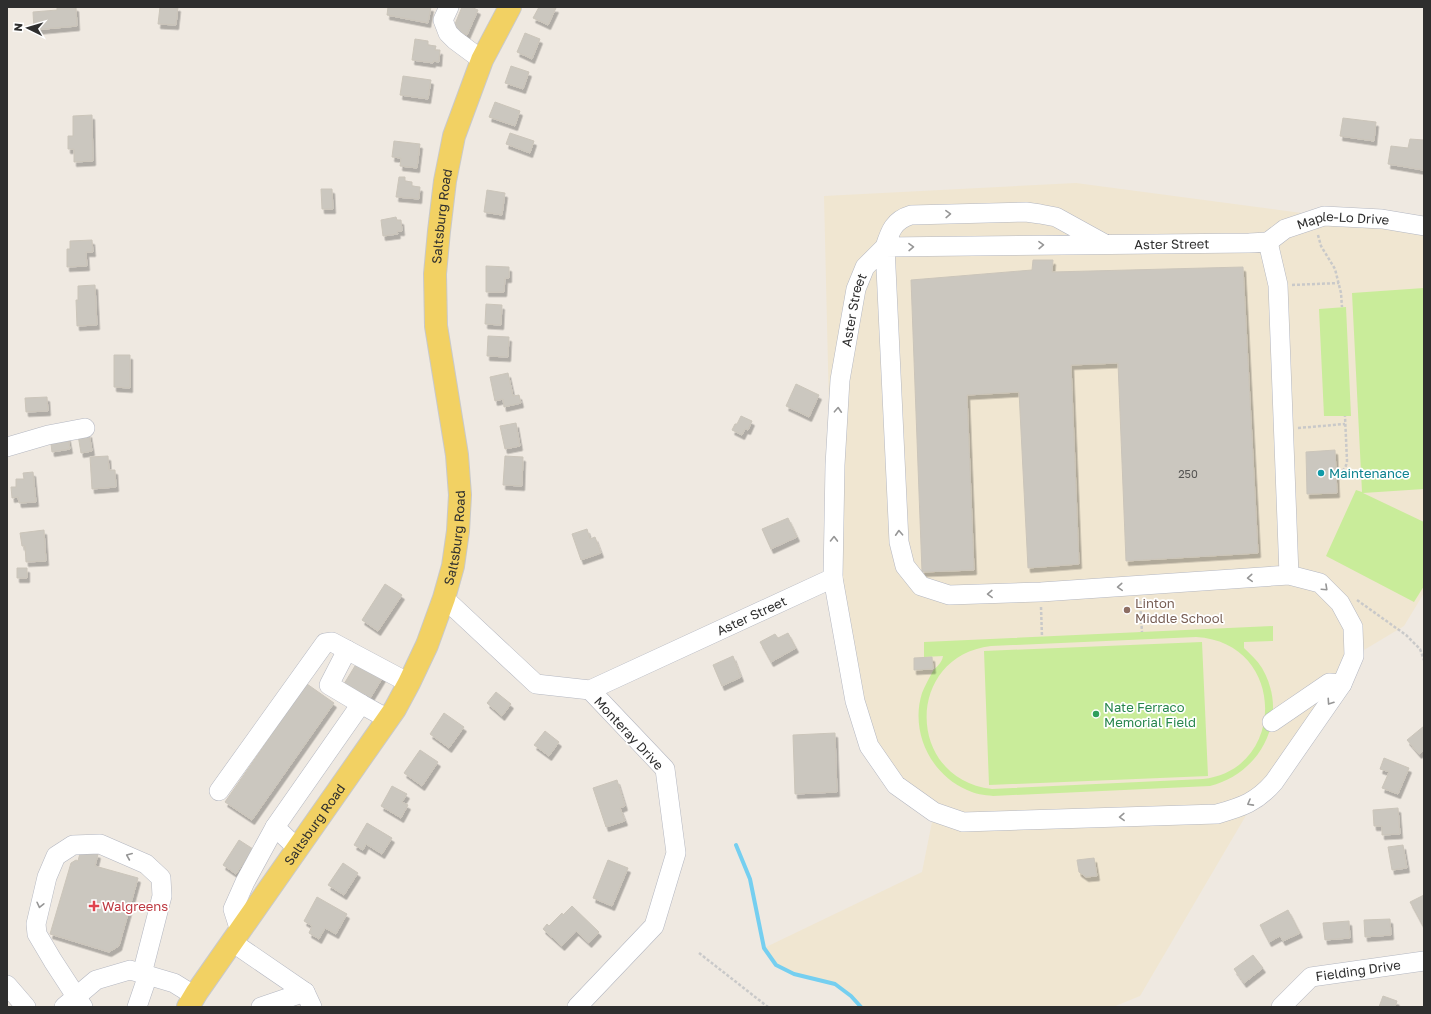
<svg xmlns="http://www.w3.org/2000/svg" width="1431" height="1014" font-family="'Golos Text',sans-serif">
<defs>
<filter id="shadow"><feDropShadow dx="2.5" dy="4.5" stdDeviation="0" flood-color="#0004"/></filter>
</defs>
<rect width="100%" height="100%" fill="#efe9e1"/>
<!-- education -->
<path fill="#f0e6d1" d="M1076 183 1324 216 1424 226V593L1404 626 1354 656 1255 800 1140 996 1113 1007H860L851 996 835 984 806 976 776 965 764 948 922 872 934 812 869 746 833 578 824 196Z"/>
<!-- pitch -->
<path fill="#c9ec9a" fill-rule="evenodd" d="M1424 288V489L1363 493 1424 522V586L1414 602 1326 556 1356 490 1362 492 1352 293Z
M1346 307 1351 416H1324L1319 309Z
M1273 626V641L1244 642V648C1250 654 1257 660 1262 668 1290 716 1262 773 1210 786L993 796C984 795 975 794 967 790 930 774 910 731 922 693 925 686 929 678 933 671 937 666 942 663 943 656L924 657V642ZM1196 637C1287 642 1287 770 1203 779L992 789C905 779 905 656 991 646Z
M1202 642 1208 776 989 785 984 651Z"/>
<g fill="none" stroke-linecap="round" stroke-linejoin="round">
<!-- stream -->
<path stroke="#75cff0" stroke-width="4" d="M736 845 750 879 764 948 776 965 794 974 835 984 851 996 861 1007"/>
</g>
<!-- building -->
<path fill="#cbc7bf" stroke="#cbc5ba" filter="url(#shadow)" d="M57 7H76L77 26 34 30 33 12 57 10Z
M160 7H178L176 25 158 24Z
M388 7H431L428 23 387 15Z
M462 7H471L478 10 467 35 453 29Z
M539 7 556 8 548 25 533 18Z
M525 33 540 39 532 59 517 52Z
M415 39 428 41V45L436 46 435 50H440L439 62 433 61V63L412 60Z
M511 66 529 72 523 89 505 83Z
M403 76 431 80 428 99 400 95Z
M495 102 520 111 515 126 489 117Z
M92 115 93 161 74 162V149H68V136H73V116Z
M1343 118 1376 122 1374 141 1340 136Z
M510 133 534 141 530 153 506 144Z
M1410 139 1424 140V162L1423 170 1388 164 1391 146 1408 148Z
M394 141 420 144 417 168 400 166 401 158 392 157Z
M399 177H405V181L412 182V186L420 187 419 199 396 197Z
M321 189H332L333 209H322Z
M487 190 505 193 502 215 484 212Z
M396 217 397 220H401L402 231H397L398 234 383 236 381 220Z
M92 240 93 252H86L87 266 67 267V249H70V241Z
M1033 260H1053L1052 272 1243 267 1258 553 1126 561 1118 363 1071 365 1079 564 1028 568 1019 392 967 395 974 570 922 572 911 280 1032 270Z
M486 266 509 267V278H505L504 292H486Z
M95 285 97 325 77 326 76 300H78V286Z
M486 304 502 305 501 325 485 324Z
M488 336 509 337 508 357 487 356Z
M114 355H130V388L114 387Z
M508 373 513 396 519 395 521 403 504 407 503 399 495 401 490 377Z
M796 384 819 395 809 417 786 406Z
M47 397 48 411 26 412 25 398Z
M741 416 752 421 748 430 745 429 742 435 732 430 735 424H737Z
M516 423 520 446 505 449 500 426Z
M67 433 70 449 52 452 50 436Z
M89 433 92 451 81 453 78 435Z
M1335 450 1337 493 1307 494 1306 452Z
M108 456 109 470H115L116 487 92 489 90 457Z
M505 456 523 457 522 486 503 485Z
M33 472 36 502 19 503 18 497 12 498 11 487H16V479H24L23 473Z
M788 518 797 537 771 549 762 529Z
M587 529 590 539 595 537 601 553 581 560 572 534Z
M44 530 46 561 26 562 25 546H22L20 533Z
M17 568H27V578H17Z
M385 584 402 595 378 631 362 620Z
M788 633 796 648 771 662 760 642 775 634 778 638Z
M733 656 741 677 722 686 713 665Z
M932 657 933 669 914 670V658Z
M358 661 383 677 369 700 344 684Z
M307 684 334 703 252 820 225 802Z
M496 692 511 704 502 716 487 703Z
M444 713 464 727 449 748 430 734Z
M1424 726V750L1419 754 1407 740Z
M545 731 559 742 549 756 534 745Z
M835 733 837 792 795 794 793 735Z
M420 750 438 762 422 786 404 773Z
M1384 758 1409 768 1398 794 1382 788 1389 772 1380 769Z
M617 780 625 806 620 808 625 821 606 827 593 788Z
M392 786 407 794 402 802 408 805 401 818 381 806Z
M1398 808 1400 834 1382 835V826H1374L1373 810Z
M367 823 392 838 382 854 366 844 363 850 354 845Z
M239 840 253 849 236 874 223 865Z
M1403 845 1407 868 1392 870 1388 847Z
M81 849 98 854 95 866 138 878 119 946 109 952 50 934 71 863 76 860 78 861Z
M1094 858 1097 876 1086 877 1079 872 1077 860Z
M608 860 628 868 612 906 593 898Z
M343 863 358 873 344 895 328 885Z
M1424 895V928L1410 902Z
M317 897 347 914 336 934 325 928 319 939 309 933 312 926 304 921Z
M572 906 599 932 589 943 576 931 562 946 543 929 547 924 549 926 562 913 563 915Z
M1288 910 1300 933 1283 941 1280 936 1269 942 1260 925Z
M1390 919 1391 935 1365 937 1364 920Z
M1349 921 1350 938 1325 940 1323 923Z
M1253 955 1263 968 1244 983 1234 969Z
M1383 996 1397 1001 1395 1007H1379Z"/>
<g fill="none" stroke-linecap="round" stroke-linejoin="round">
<!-- minor casing -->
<g stroke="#b4b7c1" stroke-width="20">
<g id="minor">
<path d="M449 7 443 20 448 33 455 40 482 60"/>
<path id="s1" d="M1268 242 1285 229 1324 216 1382 219 1424 226"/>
<path id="s2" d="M1105 244 1056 217 1040 214 1026 212 911 215C894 220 890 231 885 247L899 542 905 566 921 586 949 595 1041 592 1289 575 1320 583 1340 603 1353 627 1354 656 1342 684 1274 782C1257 802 1242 807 1217 814L963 822 934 812 896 785 869 746 855 701 833 578 835 465 840 380 856 289 865 267 885 247 1249 243 1268 242 1278 285 1289 575"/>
<path d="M7 447 48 435 85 428"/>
<path id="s3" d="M444 598 536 684 590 690 833 578"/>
<path d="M347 650 329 685 361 704"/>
<path d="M1272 722 1329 683 1342 684"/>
<path d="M219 791 325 643 332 642 409 683"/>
<path d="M297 848 275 827 361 704 388 719"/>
<path d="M240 931 233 909 245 882 275 827"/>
<path d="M232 942 305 992 312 1007"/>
<path d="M7 985 26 1007"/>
<path d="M64 1007 96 980 130 970 174 983 195 996"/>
<path d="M83 1007 53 961 37 934 36 924 47 877 56 856 73 845 100 844 146 864 161 878 162 896 142 974"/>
<path d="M137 1007 148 975"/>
<path d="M261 1007 305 992"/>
<path d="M577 1007 654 926 676 853 665 769 590 690"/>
<path id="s4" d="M1281 1007 1311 977 1424 961"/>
</g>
</g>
<!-- major casing -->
<g stroke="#c9c9c9" stroke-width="24">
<g id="major">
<path id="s5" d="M188 1007 197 992 395 709 409 683 427 645 444 598 453 566 458 531 460 495 457 455 436 326 435 274 439 231 445 181 454 136 482 60 510 7"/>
</g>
</g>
<!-- path -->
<path stroke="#c9c9c9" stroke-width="2.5" stroke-dasharray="3 2" stroke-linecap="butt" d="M1318 235 1321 246 1335 269 1341 293 1342 307
M1292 285 1339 283
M1298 428 1345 424
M1338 473C1344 470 1346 468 1347 461L1345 416
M1357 600 1406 635 1420 649 1424 660
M1140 601 1142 632
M1041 607 1042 637
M699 953 768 1007"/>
<!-- minor -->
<use href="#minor" stroke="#fff" stroke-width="19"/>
<!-- major -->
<use href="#major" stroke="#f2d163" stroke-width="22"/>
</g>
<!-- one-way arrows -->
<defs><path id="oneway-chevron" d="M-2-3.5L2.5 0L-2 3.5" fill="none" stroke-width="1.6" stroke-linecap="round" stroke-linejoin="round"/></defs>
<g stroke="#969696">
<use href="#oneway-chevron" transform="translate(948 214) rotate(-2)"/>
<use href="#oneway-chevron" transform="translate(1041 245) rotate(-1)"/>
<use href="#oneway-chevron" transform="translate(911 247) rotate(-1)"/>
<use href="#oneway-chevron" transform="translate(838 410) rotate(-87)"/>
<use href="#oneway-chevron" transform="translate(899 533) rotate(-93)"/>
<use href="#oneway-chevron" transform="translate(834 539) rotate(-89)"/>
<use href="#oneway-chevron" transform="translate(1250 578) rotate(176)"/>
<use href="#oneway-chevron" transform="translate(1120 587) rotate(176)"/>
<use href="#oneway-chevron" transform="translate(1325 588) rotate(43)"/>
<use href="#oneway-chevron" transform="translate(990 594) rotate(178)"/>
<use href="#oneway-chevron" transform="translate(1330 702) rotate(124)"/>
<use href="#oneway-chevron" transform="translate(1250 803) rotate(151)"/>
<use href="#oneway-chevron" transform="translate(1122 817) rotate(178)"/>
<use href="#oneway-chevron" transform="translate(129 856) rotate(-157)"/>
<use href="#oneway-chevron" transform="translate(40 905) rotate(103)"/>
</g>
<!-- markers -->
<circle fill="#0f9aa8" stroke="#fff" stroke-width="1.5" cx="1321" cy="473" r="4"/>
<circle fill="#8d6e63" stroke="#fff" stroke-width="1.5" cx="1127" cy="610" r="4"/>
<circle fill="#2e9e5b" stroke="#fff" stroke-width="1.5" cx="1096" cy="714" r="4"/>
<path fill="#e0444e" stroke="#fff" stroke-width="1.5" d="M92 900h4v4h4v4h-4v4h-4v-4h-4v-4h4z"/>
<g text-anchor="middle" stroke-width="3.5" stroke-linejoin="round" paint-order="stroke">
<!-- number labels -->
<g font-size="11" fill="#555452">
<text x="1188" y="478">250</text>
</g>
<!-- street labels -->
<g font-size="13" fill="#2e2e2e" stroke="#fff">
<text dy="5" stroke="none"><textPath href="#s5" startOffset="870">Saltsburg Road</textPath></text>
<text dy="5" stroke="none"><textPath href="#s1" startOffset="81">Maple-Lo Drive</textPath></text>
<text dy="5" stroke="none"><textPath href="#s2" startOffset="2474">Aster Street</textPath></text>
<text dy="5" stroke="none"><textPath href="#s2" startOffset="2114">Aster Street</textPath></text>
<text dy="5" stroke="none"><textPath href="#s5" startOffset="546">Saltsburg Road</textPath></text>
<text dy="5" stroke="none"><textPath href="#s3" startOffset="358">Aster Street</textPath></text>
<text transform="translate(629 733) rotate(47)" y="5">Monteray Drive</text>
<text dy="5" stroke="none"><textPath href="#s5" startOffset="222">Saltsburg Road</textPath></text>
<text dy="5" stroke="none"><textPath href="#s4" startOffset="90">Fielding Drive</textPath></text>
</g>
<!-- culture labels -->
<g font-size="13" fill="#0d838f" stroke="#fff" text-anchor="start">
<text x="1329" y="478">Maintenance</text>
</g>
<!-- education labels -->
<g font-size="13" fill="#785e54" stroke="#fff" text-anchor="start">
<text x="1135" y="608">Linton<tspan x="1135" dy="15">Middle School</tspan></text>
</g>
<!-- leisure labels -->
<g font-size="13" fill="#27864d" stroke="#fff" text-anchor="start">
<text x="1104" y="712">Nate Ferraco<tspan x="1104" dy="15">Memorial Field</tspan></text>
</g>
<!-- health labels -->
<g font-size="13" fill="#be3a42" stroke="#fff" text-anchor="start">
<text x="102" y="911">Walgreens</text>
</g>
</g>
<!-- border -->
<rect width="1431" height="1014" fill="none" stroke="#2e2e2e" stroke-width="16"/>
<!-- north arrow -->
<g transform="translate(28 28) rotate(275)" stroke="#ffffff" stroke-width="3" paint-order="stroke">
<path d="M0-3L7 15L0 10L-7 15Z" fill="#2e2e2e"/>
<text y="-6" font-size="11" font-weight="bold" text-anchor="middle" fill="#2e2e2e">N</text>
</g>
</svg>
